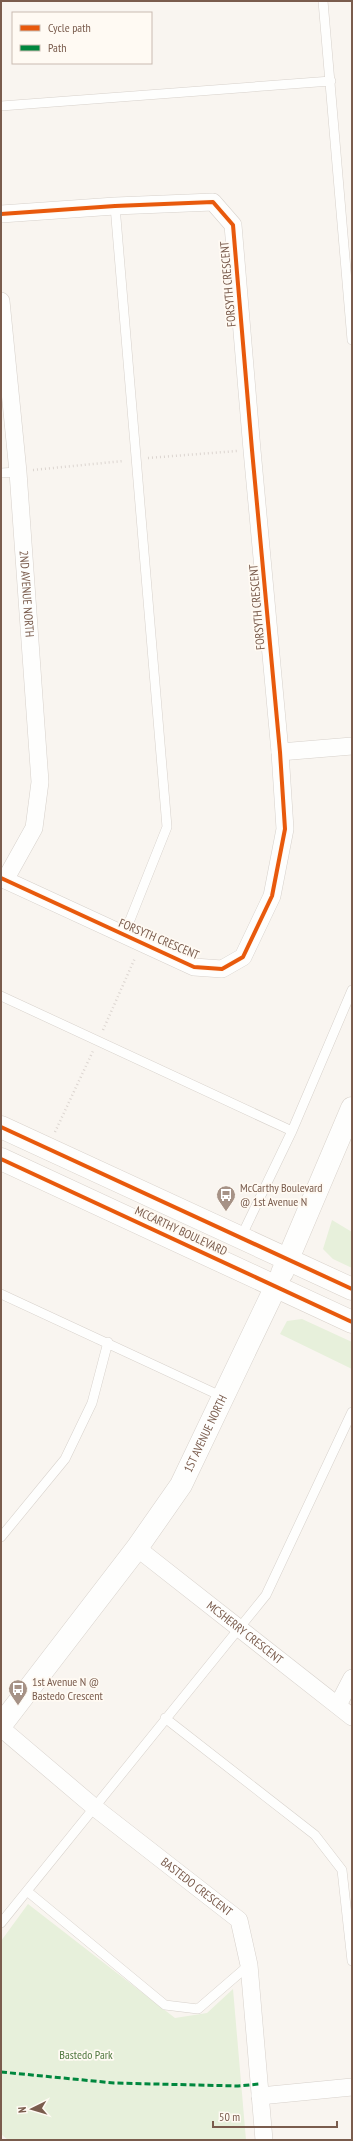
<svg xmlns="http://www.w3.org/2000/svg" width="353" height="2141" font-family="'PT Sans Narrow',sans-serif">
<rect width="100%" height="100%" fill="#f9f5f0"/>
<!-- green -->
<path fill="#e7f0db" d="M332 1220 352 1232V1268L333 1259 323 1249Z
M302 1319 352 1342V1369L280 1334 287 1321Z
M28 1904 175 2018 207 2013 233 1989 246 2140H8L1 2134V1941Z"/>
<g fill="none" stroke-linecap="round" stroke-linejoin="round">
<!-- service casing -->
<g stroke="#d7d1cb" stroke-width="10">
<path id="service" d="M323 1 352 340
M1 106 331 81
M115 206 167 827 124 935
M1 473 18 472
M1 996 292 1131
M241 1237 292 1131 352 990
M1 1294 223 1397
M1 1537 65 1459 92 1403 108 1342
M165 1718 315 1835 342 1870 352 1961
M27 1891 165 2005 198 2009 249 1965
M1 1923 266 1595 352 1412"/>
</g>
<!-- minor casing -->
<g stroke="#d7d1cb" stroke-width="18">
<g id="minor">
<path d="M1 214 115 206 213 202 233 225 252 450 280 752 285 829 272 896 243 957 222 969 194 967 1 878"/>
<path id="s1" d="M1 301 18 472 40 782 34 828 5 880"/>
<path d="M280 752 352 746"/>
<path id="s2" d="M137 1548 352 1717"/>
<path d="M338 1705 352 1678"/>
<path id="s3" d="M1 1728 94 1807 239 1920 249 1965 264 2140"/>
<path d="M260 2096 352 2087"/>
</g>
</g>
<!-- tertiary casing -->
<g stroke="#d7d1cb" stroke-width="23">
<g id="tertiary">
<path id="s4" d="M1 1725 137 1548 181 1485 276 1286"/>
</g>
</g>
<!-- secondary casing -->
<g stroke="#d9d2cb" stroke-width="23">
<path id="secondary" d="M1 1127 352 1289
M1 1159 352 1322
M282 1273 352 1108"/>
</g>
<!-- path -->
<path stroke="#dcd5d0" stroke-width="2.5" stroke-dasharray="1 3" stroke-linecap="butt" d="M148 458 237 451
M33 470 123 461
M103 1030 135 958
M55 1132 93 1051"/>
<!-- service -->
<use href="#service" stroke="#fefefd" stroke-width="9"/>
<!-- minor -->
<use href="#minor" stroke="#fefefd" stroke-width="17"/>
<!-- tertiary -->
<use href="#tertiary" stroke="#fefefd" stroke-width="22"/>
<!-- secondary -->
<use href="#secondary" stroke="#fefefd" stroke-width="22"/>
<!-- quiet -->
<path stroke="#00873e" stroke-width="3" stroke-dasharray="6 3" stroke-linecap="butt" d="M1 2072 114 2083 238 2086 259 2084"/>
<!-- cycleway casing -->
<g stroke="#fffaf3" stroke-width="6">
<path id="cycleway" d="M1 214 115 206 213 202 233 225 252 450 280 752 285 829 272 896 243 957 222 969 194 967 1 878
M1 1127 352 1289
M1 1159 352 1322"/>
</g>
<!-- cycleway -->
<use href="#cycleway" stroke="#e8590c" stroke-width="4"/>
</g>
<!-- icons -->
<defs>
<g id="bus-pin" transform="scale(1)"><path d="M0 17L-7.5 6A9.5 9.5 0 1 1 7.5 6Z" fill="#a69286" stroke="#fffaf3"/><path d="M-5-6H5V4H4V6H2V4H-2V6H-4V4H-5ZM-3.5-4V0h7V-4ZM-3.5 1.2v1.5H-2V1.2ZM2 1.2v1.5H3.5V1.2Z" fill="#fff"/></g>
</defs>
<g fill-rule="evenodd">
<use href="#bus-pin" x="226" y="1195"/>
<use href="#bus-pin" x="18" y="1689"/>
</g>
<g text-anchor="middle" stroke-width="3.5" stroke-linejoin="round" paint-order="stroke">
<!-- street labels -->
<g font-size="12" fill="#7a5c4d" stroke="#fffaf3">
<text transform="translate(228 284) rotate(-95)" y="4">FORSYTH CRESCENT</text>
<text dy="4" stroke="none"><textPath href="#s1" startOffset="294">2ND AVENUE NORTH</textPath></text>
<text transform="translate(257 607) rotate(-95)" y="4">FORSYTH CRESCENT</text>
<text transform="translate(159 939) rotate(23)" y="4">FORSYTH CRESCENT</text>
<text transform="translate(181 1231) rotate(25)" y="4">MCCARTHY BOULEVARD</text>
<text dy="4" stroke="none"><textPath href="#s4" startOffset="357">1ST AVENUE NORTH</textPath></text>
<text dy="4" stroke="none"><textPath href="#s2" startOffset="137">MCSHERRY CRESCENT</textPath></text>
<text dy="4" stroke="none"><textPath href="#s3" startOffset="252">BASTEDO CRESCENT</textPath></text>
</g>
<!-- poi labels -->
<g font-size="12" fill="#7a5c4d" stroke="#fffaf3" text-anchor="start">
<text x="240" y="1192">McCarthy Boulevard<tspan x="240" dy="14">@ 1st Avenue N</tspan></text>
<text x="32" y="1686">1st Avenue N @<tspan x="32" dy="14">Bastedo Crescent</tspan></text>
</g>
<!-- park labels -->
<g font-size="12" fill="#537a41" stroke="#fffaf3">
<text x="86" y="2059">Bastedo Park</text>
</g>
</g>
<!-- border -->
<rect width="353" height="2141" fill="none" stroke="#7a5c4d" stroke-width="4"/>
<!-- legend -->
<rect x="12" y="12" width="140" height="52" fill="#fffaf3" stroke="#cabbb1"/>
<rect x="20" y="25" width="20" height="6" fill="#e8590c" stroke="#cabbb1"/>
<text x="48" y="32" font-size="12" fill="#7a5c4d">Cycle path</text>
<rect x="20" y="45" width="20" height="6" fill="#00873e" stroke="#cabbb1"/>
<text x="48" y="52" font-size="12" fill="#7a5c4d">Path</text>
<!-- north arrow -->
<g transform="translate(32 2109) rotate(265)" stroke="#fffaf3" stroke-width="3" paint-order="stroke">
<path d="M0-3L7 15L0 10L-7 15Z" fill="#7a5c4d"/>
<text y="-6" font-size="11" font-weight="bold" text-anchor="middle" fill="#7a5c4d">N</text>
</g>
<!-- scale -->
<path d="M213 2121v6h124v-6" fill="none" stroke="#7a5c4d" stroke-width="2"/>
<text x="219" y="2121" font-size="12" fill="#7a5c4d" stroke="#fffaf3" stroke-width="3" paint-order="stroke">50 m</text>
</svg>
